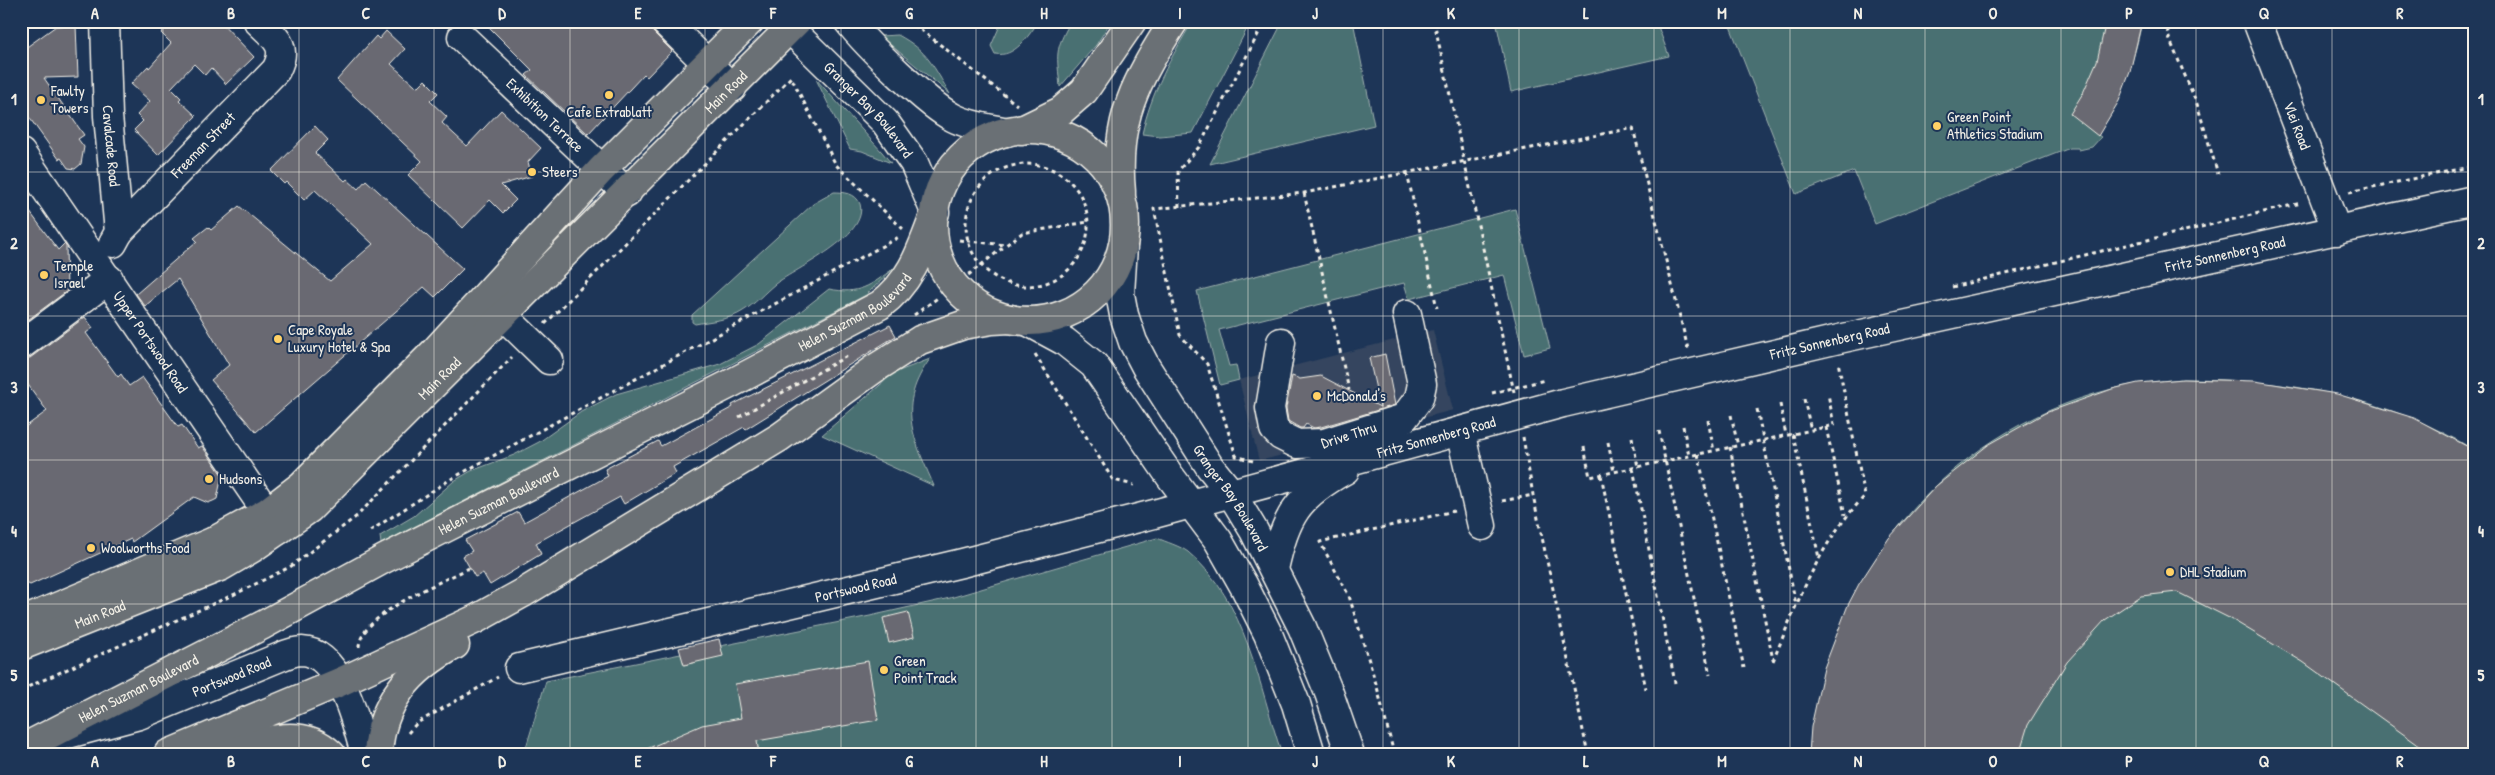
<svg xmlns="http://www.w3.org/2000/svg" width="2495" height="775" font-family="'Patrick Hand',sans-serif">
<rect width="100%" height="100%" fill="#1d3557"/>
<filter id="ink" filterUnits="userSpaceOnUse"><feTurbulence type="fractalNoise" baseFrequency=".02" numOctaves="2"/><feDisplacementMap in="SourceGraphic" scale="10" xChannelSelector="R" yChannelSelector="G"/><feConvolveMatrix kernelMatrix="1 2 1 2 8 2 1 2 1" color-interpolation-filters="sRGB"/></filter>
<g filter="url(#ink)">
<!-- built -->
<path fill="#34455f" d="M1433 330 1453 410 1259 461 1239 380Z"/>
<!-- green -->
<path fill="#486f72" stroke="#9eb0ad" d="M1002 21H1039C1028 36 1015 58 995 54L991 46Z
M1071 21H1111L1096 45 1060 87C1057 54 1054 51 1071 21Z
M1193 21H1251L1193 133 1160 136 1142 134C1151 93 1171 57 1193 21Z
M1283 21H1353L1374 125 1210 164Z
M1496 21H1656L1669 56 1511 92Z
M1728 21H2142C2134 63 2121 99 2098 135L2101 137 2092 147 2079 150 2078 148H2070L1875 224 1854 171 1796 194Z
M898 35C928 51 933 66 950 94L880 36Z
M816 79 882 152 891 163 862 151 850 149Z
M834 192C844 192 856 193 860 204 869 236 797 268 775 284 764 293 755 304 743 311 730 320 710 321 695 324L692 322V315L813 204Z
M1515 209 1550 348 1524 355 1504 275 1409 299 1404 283 1219 330 1229 366 1236 365 1239 380 1220 385 1197 291Z
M894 268 866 295 381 544 380 536 414 516 454 481 471 471 514 455 539 442 581 412 616 394 720 364 759 344 829 289C859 295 870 286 894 268Z
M930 359C896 406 913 437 934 486L822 435 894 373Z
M2183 379C2284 379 2387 396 2474 450V754H1809C1826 580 1939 433 2112 389 2135 383 2159 381 2183 379Z
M1157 538C1166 542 1180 546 1188 552 1247 601 1258 685 1282 754H524L546 681 870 616 950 598Z"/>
<!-- building -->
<path fill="#696972" stroke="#f4f1e8" d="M172 21H220L254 57 226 84 211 68 205 75 194 64 171 88 181 98 179 100 196 116 158 155 134 130 143 121 137 115 150 101 131 84 148 66 149 68 171 43 161 33Z
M483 21H647L653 32 672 51 647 77 644 74 588 134 526 75 532 70Z
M2106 21H2142L2130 72 2119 101 2098 136 2070 114 2083 93 2097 61Z
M76 25 78 77 44 78 84 135 78 139 84 147 81 164 75 169 68 168 61 158 59 159 21 106V46L24 49 56 26Z
M386 31 405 49 391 64 415 86 418 87 425 80 438 93 430 101 447 117 442 123 467 146 501 110 541 148 528 162 532 176 501 185 516 200 503 213 490 200 463 228 408 175 422 161 337 80 376 36 379 39Z
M315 126 328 140 315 153 345 181 347 179 358 189 366 180 463 269 435 297 424 287 256 432 211 380 229 365 178 279 145 306 136 294 197 241 194 238 208 227 211 230 239 206 330 281 373 244 315 190 304 200 286 182 284 184 271 171Z
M21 200 58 250 64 244 66 246 67 291 21 325Z
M85 317 93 328 86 333 118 377 121 374 129 386 142 377 178 427 182 425 198 448 202 446 222 475 217 499 213 501 208 503 194 497 132 542 131 539 30 585 21 580V430L47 411 21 375V360L30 358Z
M890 325 896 336 746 429 744 427 673 467 676 473 624 504 620 497 536 543 541 554 490 585 483 573 475 577 463 556 472 551 465 540 518 512 524 522 608 476 605 469 658 441 661 446 733 407 732 405Z
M1385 354 1395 405 1321 427 1314 428 1306 424 1303 428H1300L1288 421 1286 408 1292 376 1300 379 1321 376 1380 407 1369 358Z
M2183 379 2255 381 2337 394 2414 418 2474 450V754H2431L2303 662 2231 619 2177 592 2141 596 2105 620 2067 662 2028 725 2019 754H1809L1811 727 1824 668 1848 605 1859 584 1889 538 1936 486 1988 445 2045 413 2112 389 2138 383Z
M908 612 914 637 889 643 883 618Z
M719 639 723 656 684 665 679 648Z
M868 661 878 720 757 741 759 754H635L702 725 741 718 735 684Z"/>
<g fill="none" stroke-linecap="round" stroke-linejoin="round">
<!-- minor casing -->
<g stroke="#f4f1e8" stroke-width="31">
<g id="minor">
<path id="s1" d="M105 21 108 116 119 232 113 243"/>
<path d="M664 21 732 88"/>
<path id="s2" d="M782 21 885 122 914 163 935 212"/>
<path d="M848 21C867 45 928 105 954 118 970 126 989 128 1007 132"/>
<path id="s3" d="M2257 21 2337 231"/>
<path id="s4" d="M462 37 627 193"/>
<path id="s5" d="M21 153 279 530"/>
<path id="s6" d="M119 232 276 70C289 45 275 38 258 21"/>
<path id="s7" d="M1123 246 1120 294 1124 315 1133 342 1146 367 1210 467 1231 493 1254 531 1302 627 1329 693 1350 754"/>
<path d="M486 299 549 360"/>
<path d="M1027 321 1064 341 1094 365 1170 476 1218 540 1244 586 1268 634 1296 704 1311 754"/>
<path id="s8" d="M1281 342 1270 408 1274 429 1281 436 1297 444 1324 443 1404 418 1419 398 1422 384 1407 314"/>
<path d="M21 345 109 279"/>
<path d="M1460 431 1482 526"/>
<path d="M1274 569C1286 516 1296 497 1345 470"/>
<path id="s9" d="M519 668 962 563 1154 514 1563 403 1839 339 2474 200"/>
<path id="s10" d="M57 737 139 715 280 657C287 654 294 651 302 651 340 652 357 725 365 754"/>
</g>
</g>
<!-- major casing -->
<g stroke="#f4f1e8" stroke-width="31">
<g id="major">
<circle cx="1029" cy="225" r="96"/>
<path d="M1022 130 1061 111 1084 91 1132 21"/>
<path d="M1121 192C1114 119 1136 81 1174 21"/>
<path d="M21 622 212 542 267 512 302 485 435 351 601 170 750 21"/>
<path id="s11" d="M21 646 222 566 251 549 309 509 797 21"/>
<path id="s12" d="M21 749 263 625 384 559 728 385 880 305C911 282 921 251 934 216"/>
<path d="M168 754 340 682 476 619 523 593 780 437 874 369 920 340 963 325 992 320 1010 319"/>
<path d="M227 754C262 742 300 725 331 754"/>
<path d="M378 754C381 702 410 669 455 645"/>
</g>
</g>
<!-- path -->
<path stroke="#f4f1e8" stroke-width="3" stroke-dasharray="4 4" stroke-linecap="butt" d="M907 21 924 32 1017 105
M1434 21 1514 392
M2166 21 2169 38 2197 104 2218 174
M966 225a61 61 0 1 1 122 0a61 61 0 1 1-122 0Z
M1407 173 1437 308
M2349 192 2474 166
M1304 193 1349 390
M1179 207 1178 171 1199 147 1265 21
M959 240 1006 245 1022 233 1088 222
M962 280 1005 246
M1952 287 2301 203
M914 315 939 297
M545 324 791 77 836 165 904 230
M1035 354 1113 480 1134 485
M1492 393 1545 380
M1804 399 1811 430
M1780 404 1786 435
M1757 409 1796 605
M1731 415 1738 446
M739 417 847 356
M1708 420 1714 451
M1683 426 1689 456
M1826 427 1845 515
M1659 431 1710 675
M1793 434 1819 558
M1523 437 1533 495 1588 754
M1632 437 1638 467
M1608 442 1614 472
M1584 447 1590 477 1826 427 1834 425 1828 394
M1730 447 1773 660
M1698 454 1744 668
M1253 461 1236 456 1207 364 1180 335 1154 209 1304 193 1633 128 1688 349
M1633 468 1675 683
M1601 475 1646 689
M1502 501 1533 495
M370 531 451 479 504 450 899 237
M359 647C360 614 442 582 469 568
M1773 661C1797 603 1820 541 1865 496L1838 362
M21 690 235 594 290 567 357 516 512 357
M408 733 417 723 498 677
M1394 754 1377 687 1349 596 1320 542 1454 511"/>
<!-- minor -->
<use href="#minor" stroke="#1d3557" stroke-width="28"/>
<!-- major -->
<use href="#major" stroke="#6b7074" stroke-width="28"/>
</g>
</g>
<!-- grid -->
<path fill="none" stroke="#f4f1e8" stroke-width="1" stroke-opacity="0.55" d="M163 21V754M299 21V754M434 21V754M570 21V754M705 21V754M841 21V754M976 21V754M1112 21V754M1248 21V754M1383 21V754M1519 21V754M1654 21V754M1790 21V754M1925 21V754M2061 21V754M2196 21V754M2332 21V754M21 172H2474M21 316H2474M21 460H2474M21 604H2474"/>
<!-- markers -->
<g fill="#ffd166" stroke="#1d3557" stroke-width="2">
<circle cx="609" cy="95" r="5"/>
<circle cx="41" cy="100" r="5"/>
<circle cx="1937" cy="126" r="5"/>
<circle cx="532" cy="172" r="5"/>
<circle cx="44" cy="275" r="5"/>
<circle cx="278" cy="339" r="5"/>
<circle cx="1317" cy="396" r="5"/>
<circle cx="209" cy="479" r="5"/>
<circle cx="91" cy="548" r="5"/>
<circle cx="2170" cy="572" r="5"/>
<circle cx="884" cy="670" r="5"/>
</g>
<g text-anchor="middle" stroke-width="4" stroke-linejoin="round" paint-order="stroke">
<!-- poi labels -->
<g font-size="15" fill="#f4f1e8" stroke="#1d3557" text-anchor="start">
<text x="51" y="96">Fawlty<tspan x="51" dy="17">Towers</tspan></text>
<text x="609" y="117" text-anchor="middle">Cafe Extrablatt</text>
<text x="1947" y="122">Green Point<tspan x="1947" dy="17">Athletics Stadium</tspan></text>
<text x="542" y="177">Steers</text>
<text x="54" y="271">Temple<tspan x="54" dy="17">Israel</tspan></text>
<text x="288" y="335">Cape Royale<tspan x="288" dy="17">Luxury Hotel &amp; Spa</tspan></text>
<text x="1327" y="401">McDonald's</text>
<text x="219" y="484">Hudsons</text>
<text x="101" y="553">Woolworths Food</text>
<text x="2180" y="577">DHL Stadium</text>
<text x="894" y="666">Green<tspan x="894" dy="17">Point Track</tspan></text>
</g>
<!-- street labels -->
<g font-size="15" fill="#f4f1e8" stroke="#1d3557">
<text dy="5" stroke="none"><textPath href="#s11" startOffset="910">Main Road</textPath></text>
<text dy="5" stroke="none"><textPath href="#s2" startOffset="124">Granger Bay Boulevard</textPath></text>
<text dy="5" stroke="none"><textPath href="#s4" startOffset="114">Exhibition Terrace</textPath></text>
<text dy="5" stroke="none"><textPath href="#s3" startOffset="112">Vlei Road</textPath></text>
<text dy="5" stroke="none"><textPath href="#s6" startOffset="121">Freeman Street</textPath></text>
<text dy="5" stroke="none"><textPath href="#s1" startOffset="125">Cavalcade Road</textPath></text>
<text dy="5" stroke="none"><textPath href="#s9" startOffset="1756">Fritz Sonnenberg Road</textPath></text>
<text dy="5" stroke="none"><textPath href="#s12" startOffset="942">Helen Suzman Boulevard</textPath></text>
<text dy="5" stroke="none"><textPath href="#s5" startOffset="229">Upper Portswood Road</textPath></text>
<text dy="5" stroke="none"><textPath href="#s9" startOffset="1351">Fritz Sonnenberg Road</textPath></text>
<text dy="5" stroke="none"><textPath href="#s11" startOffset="505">Main Road</textPath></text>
<text dy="5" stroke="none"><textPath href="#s8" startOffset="169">Drive Thru</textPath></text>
<text dy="5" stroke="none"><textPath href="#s9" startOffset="946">Fritz Sonnenberg Road</textPath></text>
<text dy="5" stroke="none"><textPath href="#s7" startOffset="282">Granger Bay Boulevard</textPath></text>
<text dy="5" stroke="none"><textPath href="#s12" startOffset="538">Helen Suzman Boulevard</textPath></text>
<text dy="5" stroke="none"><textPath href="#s9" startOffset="346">Portswood Road</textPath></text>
<text dy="5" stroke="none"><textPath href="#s11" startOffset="85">Main Road</textPath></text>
<text dy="5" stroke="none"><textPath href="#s10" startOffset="185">Portswood Road</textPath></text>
<text dy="5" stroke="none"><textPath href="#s12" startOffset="132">Helen Suzman Boulevard</textPath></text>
</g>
</g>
<!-- margin -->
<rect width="2495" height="775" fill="none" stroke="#1d3557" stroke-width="55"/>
<rect x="28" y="28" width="2440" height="720" fill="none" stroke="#f4f1e8" stroke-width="2"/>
<g font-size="16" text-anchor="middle" font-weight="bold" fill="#f4f1e8">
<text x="95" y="19">A</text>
<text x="231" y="19">B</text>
<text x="366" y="19">C</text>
<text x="502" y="19">D</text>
<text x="638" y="19">E</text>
<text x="773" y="19">F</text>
<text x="909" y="19">G</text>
<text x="1044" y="19">H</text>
<text x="1180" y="19">I</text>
<text x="1315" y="19">J</text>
<text x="1451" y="19">K</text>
<text x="1586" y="19">L</text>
<text x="1722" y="19">M</text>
<text x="1858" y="19">N</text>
<text x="1993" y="19">O</text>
<text x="2129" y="19">P</text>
<text x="2264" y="19">Q</text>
<text x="2400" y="19">R</text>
<text x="14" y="105">1</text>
<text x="2481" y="105">1</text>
<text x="14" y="249">2</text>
<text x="2481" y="249">2</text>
<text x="14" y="393">3</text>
<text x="2481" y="393">3</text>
<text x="14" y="537">4</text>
<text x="2481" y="537">4</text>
<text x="14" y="681">5</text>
<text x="2481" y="681">5</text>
<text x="95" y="767">A</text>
<text x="231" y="767">B</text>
<text x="366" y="767">C</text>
<text x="502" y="767">D</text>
<text x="638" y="767">E</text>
<text x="773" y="767">F</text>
<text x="909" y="767">G</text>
<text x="1044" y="767">H</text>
<text x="1180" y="767">I</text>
<text x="1315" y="767">J</text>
<text x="1451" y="767">K</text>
<text x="1586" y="767">L</text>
<text x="1722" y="767">M</text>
<text x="1858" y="767">N</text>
<text x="1993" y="767">O</text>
<text x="2129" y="767">P</text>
<text x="2264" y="767">Q</text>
<text x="2400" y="767">R</text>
</g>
</svg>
